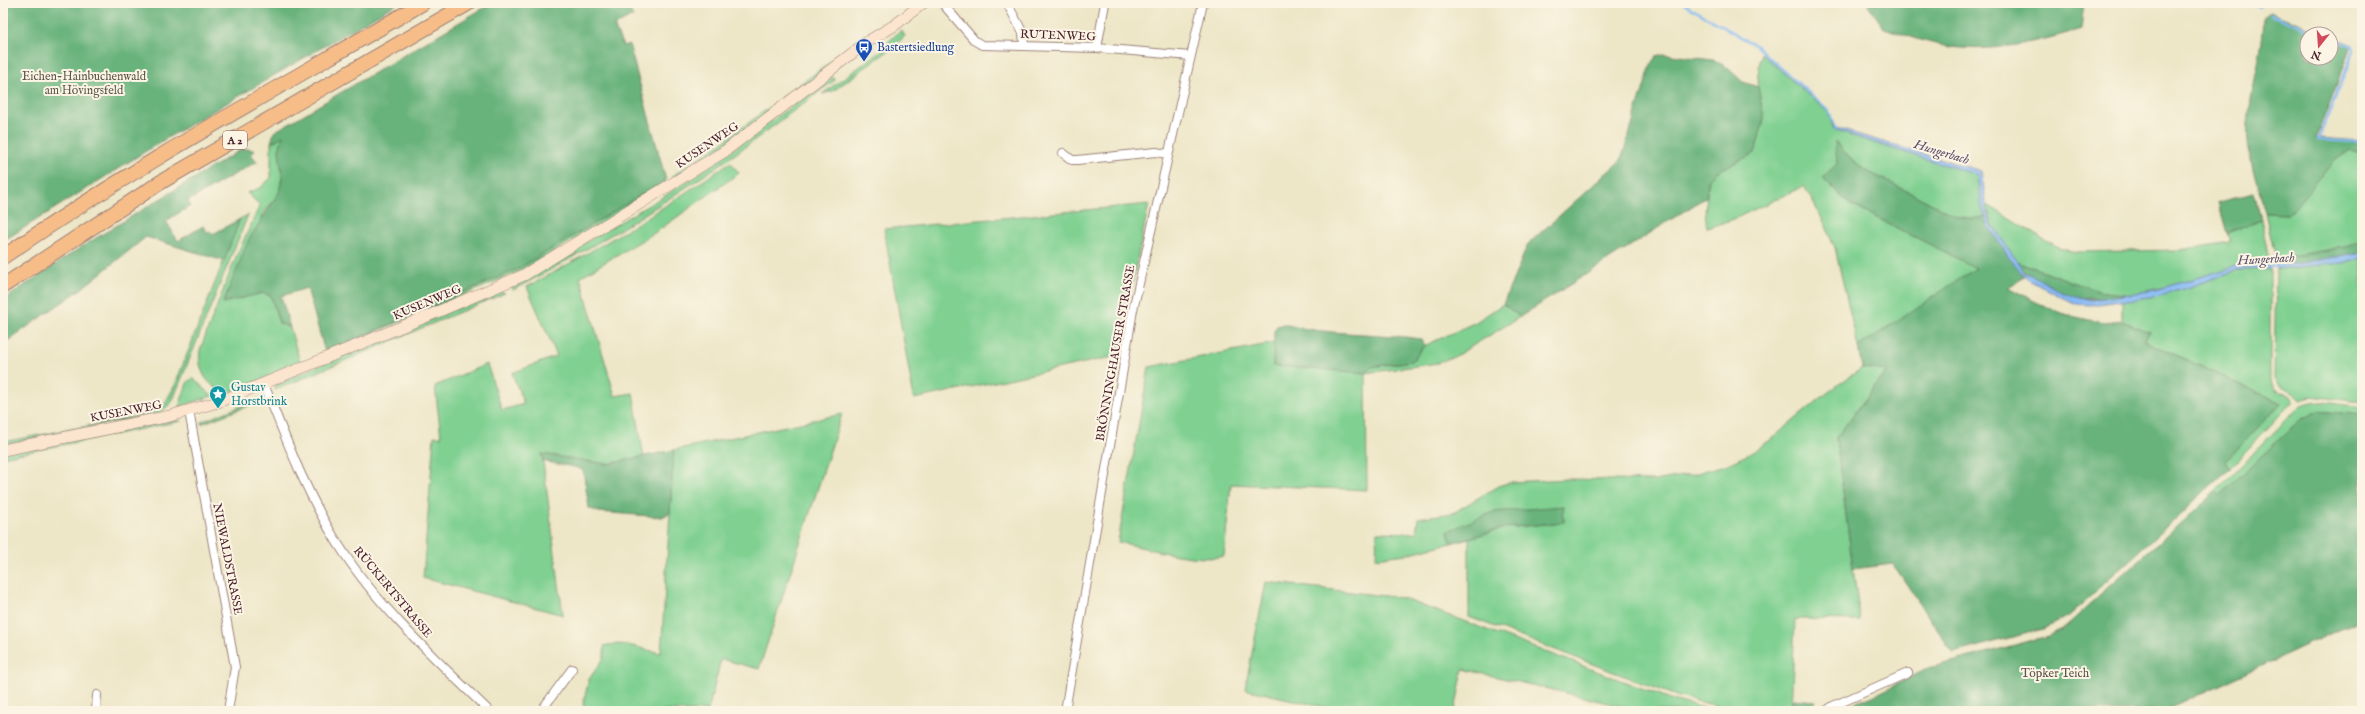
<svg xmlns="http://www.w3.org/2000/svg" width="2365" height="714" font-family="'IM FELL English',serif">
<rect width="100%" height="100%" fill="#fcf5e5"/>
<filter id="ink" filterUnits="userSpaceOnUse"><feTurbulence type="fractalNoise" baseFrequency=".025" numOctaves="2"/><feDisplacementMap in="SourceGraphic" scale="8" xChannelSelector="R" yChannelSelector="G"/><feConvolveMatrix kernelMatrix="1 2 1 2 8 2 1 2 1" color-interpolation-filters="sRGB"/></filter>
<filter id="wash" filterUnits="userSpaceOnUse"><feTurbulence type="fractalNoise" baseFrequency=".012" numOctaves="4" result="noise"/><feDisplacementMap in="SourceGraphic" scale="16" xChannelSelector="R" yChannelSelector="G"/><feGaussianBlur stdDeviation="0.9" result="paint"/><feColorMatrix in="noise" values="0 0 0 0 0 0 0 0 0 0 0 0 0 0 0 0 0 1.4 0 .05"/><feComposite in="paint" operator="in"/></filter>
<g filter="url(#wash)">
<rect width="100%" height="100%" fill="#ede6c7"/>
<!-- green -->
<path fill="#7fd091" stroke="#64785e" d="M901 30 905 36 888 51 833 91 822 94 884 49 883 47Z
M1761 53 1828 112 1834 130 1977 175 1985 217 1971 219 1954 215 1865 170 1848 156 1836 142 1837 164 1822 178 1849 204 1977 268 1858 347 1835 248 1825 224 1804 186 1734 219 1707 228 1705 212 1709 179 1716 172 1755 153 1764 118 1757 82Z
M834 59 837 62 723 146 676 177H671L720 144Z
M833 77 835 80C799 106 764 134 728 159 659 207 587 251 513 290L511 286 666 195 723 157 824 82Z
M284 135 279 150 282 177 279 193 264 213 223 302 263 293 271 296 279 323 290 328 300 362 298 366 227 393C207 387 197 370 200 350L236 257 260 205 247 193 260 188 271 178V143Z
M2350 150 2362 153V241L2350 246 2276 259 2265 213 2288 214 2333 162Z
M730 162 739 173 656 232 580 277 615 396 633 393 644 457 607 464 542 454 563 615 423 578 434 436 441 437 435 386 487 364 502 410 524 404 512 373 557 356 527 287C597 249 666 208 730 162Z
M666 180 665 185 523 270 329 352H325L520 268Z
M1149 204 1117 356 914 399 884 229Z
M1986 204 2058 248 2076 252 2180 250 2230 242 2227 233 2261 219 2270 264 2237 266 2181 283 2130 295 2097 291 2016 261 1992 225Z
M248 215 172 402 160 413 3 445V442L145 415 164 405 175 385 240 219Z
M2362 257V402L2311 396 2300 399C2293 389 2279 391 2274 379L2276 269 2343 263Z
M2270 269V381L2276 390 2292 397 2293 401 2230 468 2225 462 2281 403 2145 341 2149 332 2122 321V300L2149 297 2181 290 2237 270Z
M499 291 505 293 275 390V384Z
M1503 304 1520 317 1454 357 1438 363 1366 373 1367 490 1231 484 1224 556C1194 563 1148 548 1118 542L1149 367 1274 343 1273 365 1368 370 1372 367 1412 361 1424 346 1476 322Z
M1862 368 1887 370 1836 438 1860 620 1795 619 1791 711H1740L1679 697 1469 617V538L1505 528 1564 522 1563 506 1448 531 1451 543 1406 554 1376 558 1377 532 1416 533 1418 518 1453 513 1498 486 1511 482 1568 479 1654 481 1694 474 1728 464 1751 453 1769 441 1832 389Z
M193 378 212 396 179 407 187 383Z
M262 398 264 400 201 424V422Z
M2316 401 2362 407V415L2318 411 2300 420 2220 496 2216 491 2301 405Z
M842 414 759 669 721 659 708 711H585L583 704 589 679 604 658V646C624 640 642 650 661 653L674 450Z
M174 420 181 421 3 457V453Z
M1266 582 1402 598 1676 701 1717 711H1642L1463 669 1455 711H1341L1245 689Z"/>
<!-- forest -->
<path fill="#67b27b" stroke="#586853" d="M3 3H398L162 141 3 241Z
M492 3H609L615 7 626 3 633 16 614 26 623 46 629 44 666 180 520 268 325 352 307 288 281 296 290 328 279 323 271 296 263 293 223 303 249 239 279 193 282 177 279 150 283 136 271 143 274 132Z
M1867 3H2084L2081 29C2042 41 1993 53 1952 47 1929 44 1906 35 1884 28Z
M2269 12 2326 34H2307V58H2331V36L2350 44 2351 48 2316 138 2362 141V153L2350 150 2333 162 2292 212 2288 214 2265 213C2258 185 2245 152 2248 123 2251 87 2263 53 2264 17Z
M1663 54 1713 60 1722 63 1743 82 1758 87 1764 118 1755 153 1716 172 1709 179 1706 197 1520 317 1503 304 1528 244 1621 160 1651 65 1656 56Z
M1835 141 1848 156 1865 170 1954 215 1971 219 1985 217 2013 264 2025 277 2008 287 2036 302 2067 315 2103 323 2122 321 2149 332 2145 341 2281 403 2225 462 2230 468 2069 616 2043 629 1953 653 1893 564 1853 569 1836 438 1887 371 1862 368 1858 347 1976 268 1850 204 1822 178 1837 164Z
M242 149H250L255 151 251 154 258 163 256 162 188 201 190 206 166 221 178 241 203 226 207 232 210 231 213 234 240 219 224 261 146 237 81 289 3 344V300L78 249Z
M2254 193 2261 219 2227 233 2218 202Z
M2362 241V252L2302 263H2276V259L2350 246Z
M2016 261 2097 291 2130 295C2089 302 2065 300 2030 274L2025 273Z
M1283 324C1328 336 1375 332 1421 339L1424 346 1412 361 1372 367 1366 373 1273 366 1274 331 1277 326Z
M2318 411 2362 415V619L2164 711H1833L1873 696 1929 668 2048 636 2065 627 2216 491 2220 495 2300 420Z
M674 450 670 513 662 517 599 512 589 508 583 470C572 465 556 465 543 461L542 454 607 464Z
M1563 506 1564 522 1505 528 1451 543 1448 531 1493 512Z
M1793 699 1815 701 1814 711H1791Z"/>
<!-- water -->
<path fill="#87bbf5" stroke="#686d90" d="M1833 122 1836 128 1981 171 1988 215 1992 225 2025 273 2030 274 2061 292 2091 300 2155 290 2237 266 2270 264V269L2237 270 2181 290 2149 297 2091 305 2077 304 2061 297 2029 280 2013 264 1989 227 1982 208 1977 175 1834 130Z
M2362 252V257L2343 263 2276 269V263H2302Z"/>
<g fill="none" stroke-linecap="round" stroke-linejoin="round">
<!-- stream -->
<path stroke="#87bbf5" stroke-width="2.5" d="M1682 3 1755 45 1828 110 1836 129
M2252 3 2259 7
M2271 15 2322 34
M2331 38 2352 46 2354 50 2318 140 2362 142
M2267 267 2280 266"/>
</g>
</g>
<g filter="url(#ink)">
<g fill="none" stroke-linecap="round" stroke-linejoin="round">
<!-- street casing -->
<g stroke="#9c8279" stroke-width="10">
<path id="street" d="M942 3 975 41 982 45 1097 48 1191 56
M1007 3 1023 33 1024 45
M1097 48 1105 3
M1063 153 1072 160H1077L1156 152 1167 154
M264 384C287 442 309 501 344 553 382 611 440 663 489 711
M189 411 235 667 228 711
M96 711 97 695
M541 711 572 669
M1065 711 1133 310 1203 3
M1826 711 1833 706 1908 673"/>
</g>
<!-- secondary casing -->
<g stroke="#9c8279" stroke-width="12">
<path id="secondary" d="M3 450 170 416 221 401 423 318 524 275 725 151 867 42 895 25 923 3"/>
</g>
<!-- highway casing -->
<g stroke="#9c8279" stroke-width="16">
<path id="highway" d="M3 257C138 164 282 86 423 3
M3 286 161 182 469 3"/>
</g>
<!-- street -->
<use href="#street" stroke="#fff" stroke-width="8"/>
<!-- secondary -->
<use href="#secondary" stroke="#fce5cf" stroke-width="11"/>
<!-- highway -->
<use href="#highway" stroke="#f7bd88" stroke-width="14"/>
</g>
</g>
<!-- icons -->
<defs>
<g id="bus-pin" transform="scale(0.9)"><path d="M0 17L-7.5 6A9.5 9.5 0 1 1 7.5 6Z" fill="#1a4fb4" stroke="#fcf5e5"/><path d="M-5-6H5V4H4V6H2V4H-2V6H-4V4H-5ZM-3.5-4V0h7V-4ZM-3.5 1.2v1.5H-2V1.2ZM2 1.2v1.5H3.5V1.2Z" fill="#fff"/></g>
<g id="sight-pin" transform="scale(0.9)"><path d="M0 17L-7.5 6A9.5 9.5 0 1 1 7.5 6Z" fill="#0f9aa8" stroke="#fcf5e5"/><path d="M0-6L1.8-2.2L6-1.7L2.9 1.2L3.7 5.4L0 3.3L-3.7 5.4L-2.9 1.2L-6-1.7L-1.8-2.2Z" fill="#fff"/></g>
</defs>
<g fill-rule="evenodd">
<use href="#bus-pin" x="864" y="47"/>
<use href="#sight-pin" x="218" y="394"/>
</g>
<g text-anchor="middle" stroke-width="4" stroke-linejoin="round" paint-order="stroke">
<!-- shield labels -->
<rect fill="#fcf5e5" stroke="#7f5f63" stroke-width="1" x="223" y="131" width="24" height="18" rx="3"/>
<g font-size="11" font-weight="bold" fill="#4a1f2b">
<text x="235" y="144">A 2</text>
</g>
<!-- street labels -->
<g font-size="12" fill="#4a1f2b" stroke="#fcf5e5">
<text transform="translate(1058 35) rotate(2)" y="4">RUTENWEG</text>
<text transform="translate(707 145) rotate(-34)" y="4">KUSENWEG</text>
<text transform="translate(427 302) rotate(-23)" y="4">KUSENWEG</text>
<text transform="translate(1115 353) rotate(-80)" y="4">BRÖNNINGHAUSER STRASSE</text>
<text transform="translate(126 411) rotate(-11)" y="4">KUSENWEG</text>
<text transform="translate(228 559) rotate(79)" y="4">NIEWALDSTRASSE</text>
<text transform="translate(393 592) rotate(50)" y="4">RÜCKERTSTRASSE</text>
</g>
<!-- transit labels -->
<g font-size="12" fill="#164399" stroke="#fcf5e5" text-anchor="start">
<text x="877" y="51">Bastertsiedlung</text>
</g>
<!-- park labels -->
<g font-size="12" fill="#5a544a" stroke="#fcf5e5">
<text x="84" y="80">Eichen-Hainbuchenwald<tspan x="84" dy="14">am Hövingsfeld</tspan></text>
<text x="2055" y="677">Töpker Teich</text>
</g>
<!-- culture labels -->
<g font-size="12" fill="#0d838f" stroke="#fcf5e5" text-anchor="start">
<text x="231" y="391">Gustav<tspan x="231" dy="14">Horstbrink</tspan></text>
</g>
<!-- water labels -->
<g font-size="13" font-style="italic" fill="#5c4e68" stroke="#fcf5e5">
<text transform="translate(1942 151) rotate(17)" y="5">Hungerbach</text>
<text transform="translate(2266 258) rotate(-3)" y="5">Hungerbach</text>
</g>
</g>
<!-- margin -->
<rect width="2365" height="714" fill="none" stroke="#fcf5e5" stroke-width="16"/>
<!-- north arrow -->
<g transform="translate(2319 46) rotate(197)"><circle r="19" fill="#fcf5e5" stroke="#b59f9b"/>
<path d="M0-3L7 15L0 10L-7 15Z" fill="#d1495b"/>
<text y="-6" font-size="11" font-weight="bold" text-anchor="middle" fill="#4a1f2b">N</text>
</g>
</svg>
